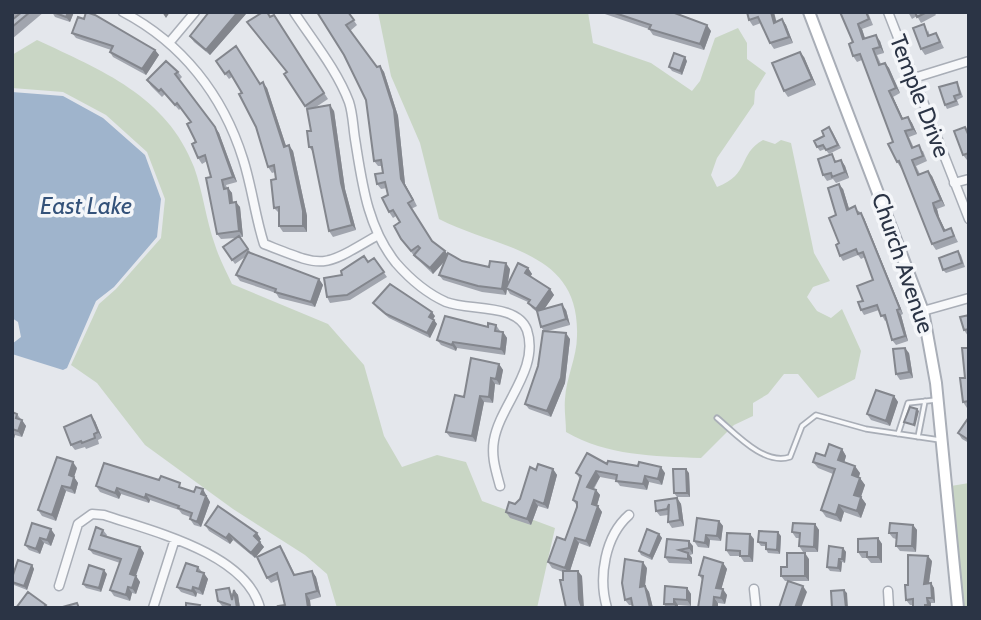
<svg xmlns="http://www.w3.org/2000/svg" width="981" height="620" font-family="Cabin,sans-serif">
<rect width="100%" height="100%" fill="#e4e7ec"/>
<!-- green -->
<path fill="#c9d6c5" d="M378 12H588L593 43 651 63 692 91 700 81 715 38 738 28 747 43V59L766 73 755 91 754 104 717 158 711 175 717 187C751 174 737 155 763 140L775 144 781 140 791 143 814 253 830 281 813 287 807 297 817 311 831 318 842 309 861 351 855 379 818 398 798 374H784L768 394 753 403V416L734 425 701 458C653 456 608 456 566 432 566 421 564 410 565 399 566 378 577 357 577 336 580 250 500 250 439 219L420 143 391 76Z
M37 40C101 70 167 96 194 167 203 192 206 220 215 245 219 258 226 271 232 284L328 324 364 365 384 436 402 467 437 455 466 462 482 501 555 528 537 608H337L327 574 305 555 233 509 145 445 97 383 71 365 99 304 116 289 161 238 165 199 147 152 106 115 63 92 12 88V55Z
M969 483V608H963L951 486Z"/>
<!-- water -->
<path fill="#9fb4cc" d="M12 92 63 96 103 118 145 155 161 199 157 237 114 287 96 301 67 368 63 370 12 354V344L21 337 18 322 12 318Z"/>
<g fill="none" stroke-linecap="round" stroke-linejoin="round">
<!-- lane casing -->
<g stroke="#a9aeb7" stroke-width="7">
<path id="lane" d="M717 418C735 433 764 466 790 457L802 426 816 415 866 429 940 440
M898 434 908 403 936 400
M918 437 925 401"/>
</g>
<!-- street casing -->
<g stroke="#a9aeb7" stroke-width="11">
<path id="street" d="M123 12C182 43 223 95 243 159 252 187 255 216 264 244 326 268 320 269 378 235
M294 12C313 41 337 70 349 102 353 114 353 127 355 139 362 182 367 227 396 263 410 279 426 293 446 302 468 311 517 303 527 330 540 369 500 405 494 440 491 457 496 471 500 486
M888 12 969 219
M169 43 195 12
M914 78 969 61
M954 183 969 179
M923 311 969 298
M59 586 78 524 92 514 104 515C151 531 246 553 260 608
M754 589 756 608
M888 591 889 608
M153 608 175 539
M607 608C598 577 605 536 629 515"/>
</g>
<!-- secondary casing -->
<g stroke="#a9aeb7" stroke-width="14">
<path id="secondary" d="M809 12 923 311 936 383 958 608"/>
</g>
<!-- lane -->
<use href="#lane" stroke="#f7f8fa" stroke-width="3.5"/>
<!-- street -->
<use href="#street" stroke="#f7f8fa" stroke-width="8"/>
<!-- secondary -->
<use href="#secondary" stroke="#fff" stroke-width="10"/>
</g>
<!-- wall -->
<path fill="#a1a5ae" d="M12 12H44L12 39Z
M52 12H74L70 22 55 17Z
M348 12 357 25 350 31 377 67 380 66 384 72 398 116 405 184 417 206 411 209 433 242 447 254 462 261 489 267 510 269 507 287 528 268 532 274 530 276 550 289 554 295 544 309 566 310 570 325 548 331 570 339 565 383 551 417 529 409 525 404 538 366 544 331 541 327 537 312 532 308 528 302 510 294 507 289 506 295 482 292 443 280 439 275 444 262 433 274 415 257 401 239 400 222 396 216 393 218 389 212 387 188 381 189 377 184 383 173 382 166H378L374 161 366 100 344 55Z
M599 12H672L711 31 704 50 653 35 649 29Z
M747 12 776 22 782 19 786 25 793 43 774 49 770 43 761 23 753 26 749 20Z
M840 12H867L869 15 873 25 862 29 865 38 880 41 884 53 877 55 881 64 885 63 889 68 900 93 893 97 903 119 908 117 912 123 917 134 909 137 914 148 923 151 927 161 916 166 920 174 932 176 945 206 937 209 939 217 945 230 951 228 958 242 936 250 932 244 902 168H901L897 162 893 142 862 60 857 62 853 56V42Z
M908 12H934L936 15 921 23 917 16 912 19Z
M246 14 210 55 194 42 190 36Z
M274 15 328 99 316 107 334 111 345 189 356 230 333 237 329 231 314 153 309 147 311 131 307 109 284 74 286 72 270 17Z
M928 30 930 36 936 33 944 48 925 55 921 49Z
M72 33 155 50 159 55 146 75 113 57 110 52 111 50 76 38Z
M804 57 816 85 788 97 784 91Z
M216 61 267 88 286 146 293 151 307 216V232H283L279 226V213L274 208 276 179 275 172 272 173 268 167 256 127 242 93 232 77 229 79Z
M687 61 682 75 672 71 669 67Z
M178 72 182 77 179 80 219 133 237 182 226 185 227 188H228L232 193 233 202 240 207 243 237H240L251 253 319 279 323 285 315 307 279 298 276 293 240 281 236 275 245 257 235 264 223 247 236 238 221 239 217 234 211 177 207 161 202 164 198 158 191 122 181 108 179 110 165 94 162 97 151 86 147 80Z
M959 86 963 97 957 100 959 105 947 109 945 105Z
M832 131 841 148 829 154 825 149 820 151 817 147Z
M969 132V160H967L963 155Z
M836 160 837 162 841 160 845 166 849 178 836 183 833 179 827 181 823 175Z
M843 189 849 209 859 211 864 218 903 314 901 315 908 341 896 345 892 340 887 320 885 321 879 310 864 315 861 310 863 301 873 280 865 257 861 259 858 255 843 261 840 256 836 215Z
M958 251 961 255 965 267 946 273 943 270Z
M374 258 387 277 350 300 330 303 327 297 342 275Z
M373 303 435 316 433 319 437 324 430 338 389 318 377 308Z
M969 315V336H968L964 330Z
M496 325 500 331 503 332 507 338 505 355 457 348 456 351 441 345 437 340Z
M969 348V407L967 408 963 402Z
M909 353 913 378 900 380 896 374Z
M499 364 503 370 500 385 495 384 493 403 484 402 476 442 450 437 446 432 464 397Z
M894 396 898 402 890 426 871 420 867 414Z
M12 412 17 414 26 426 22 437 15 435 13 442Z
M969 417V443L962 439 958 433Z
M95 421 102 438 98 440 99 444 86 449 85 447 75 450 71 445Z
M842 449 846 456 844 463 860 473 859 477 865 485 861 497 866 504 861 518 844 512 841 522 826 517 821 510 833 474 818 468 813 462Z
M607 464 665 473 662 485 649 482 647 490 620 486 616 480 600 477 594 489 596 490 600 495 597 505 602 512 590 547 579 543 570 571 582 576 583 605 563 580V572L552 568 548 562 565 540 577 506 573 500 580 479 576 473Z
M77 468 74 477 78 483 75 494 66 491 56 521 42 516 38 510Z
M553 469 557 475 548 509 538 506 531 525 510 518 506 512 520 499 536 470Z
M689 473 690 497H677L674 493Z
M96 486 184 489 194 492 207 495 206 496 210 502 201 527 194 525 190 519V517L182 514 179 510 150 500 149 503 121 494 119 499 100 492Z
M677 498 681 504 684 526 672 528 668 522V515L660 516 656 511Z
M719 521 723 526 721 541 710 540 709 548 698 547 694 541Z
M32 523 55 535 51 546 44 543 40 554 29 550 25 545Z
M815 524 819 530 818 552H803L799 546 800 538H796L792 532Z
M205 525 261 539 259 541 264 547 255 558 233 540 230 544 209 531Z
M913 525 917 530 916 552 900 551 896 546V539L893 538 889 533Z
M103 530 107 535 106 537 140 547 144 553 136 576 140 582 136 594 132 593 130 601 114 596 110 590 120 563 93 554 89 549Z
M659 534 662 538 652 560 641 555 639 551Z
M781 536 780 554 768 553 766 549V546H761L758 542Z
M878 538 882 544V563H871L867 558H862L858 552Z
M667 539 693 546V554L690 555 692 558V564L669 563 665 557Z
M754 539 753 562H744L740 556H730L726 550Z
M843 548 846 552 845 563 842 562 841 572 830 571 827 567Z
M284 552 295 575 312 571 316 577 321 597 310 600 278 580 271 583 267 578Z
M809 559V581H785L781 576 787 567Z
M932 561 929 583H931L934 588 935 603H931V608H913V605H910L906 600 908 585Z
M723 563 727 569 721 589 727 595 725 604 718 603 699 575Z
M32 565 34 569 27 590 14 585 12 583V578Z
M198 567 208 579 203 595 197 593 196 597 181 592 177 587Z
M647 568 645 586 649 592 653 608H633V605H629L625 600Z
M107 574 101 592 86 588 83 584Z
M687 588 691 594V606L678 605V608H666L664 604Z
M234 590 238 595 240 608H226L222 606 218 601 232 593 233 595Z"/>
<!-- shaded-wall -->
<path fill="#83868d" d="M68 12H74L70 22 66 17Z
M162 12H170L166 18Z
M238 12H244L246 14 210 55 206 50Z
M771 12H774L778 28 774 23Z
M782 19 786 25 793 43 789 37Z
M858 24 862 29 867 45 863 39Z
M707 25 711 31 704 50 700 44Z
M876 35 880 41 884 53 880 47Z
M155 50 159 55 146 75 142 69Z
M800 52 804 57 816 85 812 79Z
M685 57 687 61 682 75 680 71Z
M885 63 889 68 900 93 896 88Z
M380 66 384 72 398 116 405 184 417 206 401 179Z
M263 82 267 88 288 152 284 147Z
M889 91 893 97 906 125 902 119Z
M330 105 334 111 345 189 356 230 352 225 341 183Z
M908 117 912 123 917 134 913 129Z
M215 127 219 133 237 182 233 177Z
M289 145 293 151 307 216V232L303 226Z
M841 160 845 166 849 178 845 172Z
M928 171 932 176 945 206 941 200Z
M839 184 843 189 851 215 847 210Z
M228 188 232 193 233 208 230 203Z
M236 202 240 207 243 237 239 231Z
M933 203 937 209 939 217 948 236 944 231 935 211Z
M861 213 864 218 903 314 900 309Z
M445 251 449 256 433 274 430 268Z
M506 263 510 269 506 295 502 289Z
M528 268 532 274 529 279 525 273Z
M319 279 323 285 315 307 311 302Z
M550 289 554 295 541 314 536 309Z
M562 304 566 310 570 325 566 319Z
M897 310 901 315 908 341 905 336Z
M432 312 435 316 432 321 429 317Z
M434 320 437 324 430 338 427 333Z
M503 332 507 338 505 355 501 349Z
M566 333 570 339 565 383 551 417 547 411Z
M453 342 457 348 456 351 452 345Z
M905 348 909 353 913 378 909 372Z
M499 364 503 370 500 385 496 379Z
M491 378 495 384 493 403 489 397Z
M480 396 484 402 476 442 472 436Z
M894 396 898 402 890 426 886 421Z
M917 409 919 411 915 427 914 425Z
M91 415 95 421 102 438 98 432Z
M22 420 26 426 22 437 18 431Z
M12 430 15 435 13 442 12 441Z
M842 449 846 456 843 467 838 460Z
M73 462 77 468 74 477 78 483 75 494 71 488 69 475Z
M855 466 860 473 857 482 852 475Z
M661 467 665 473 662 485 658 479Z
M553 469 557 475 548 509 544 504Z
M686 469 689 473 690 497 687 493Z
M596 471 600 477 591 492 587 487Z
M645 476 649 482 647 490 643 484Z
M860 478 865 485 859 502 854 495Z
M62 486 66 491 56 521 52 515Z
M117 488 121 494 119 499 115 493Z
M203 489 210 502 201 527 197 522 201 494Z
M596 490 600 495 596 509 592 504Z
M146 494 150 500 149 503 145 498Z
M861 497 866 504 861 518 857 511Z
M677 498 681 504 684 526 680 520Z
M534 500 538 506 531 525 527 519Z
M839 505 844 512 841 522 836 515Z
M598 506 602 512 590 547 586 541Z
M719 521 723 526 721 541 717 536Z
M815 524 819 530 818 552 814 547Z
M913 525 917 530 916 552 912 546Z
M51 529 55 535 51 546 47 540Z
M778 532 781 536 780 554 777 550Z
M257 533 261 539 258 542 254 536Z
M229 534 233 540 230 544 226 538Z
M659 534 662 538 652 560 650 556Z
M750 534 754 539 753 562 749 556Z
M706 535 710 540 709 548 705 543Z
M40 538 44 543 40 554 36 549Z
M575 538 579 543 569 574 565 568Z
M878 538 882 544V563L878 557Z
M689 541 693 546V554L689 548Z
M260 542 264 547 255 558 251 553Z
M140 547 144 553 134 580 130 574Z
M843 548 846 552 845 563 842 559Z
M688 553 692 558V564L688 559Z
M805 553 809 559V581L805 576Z
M928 556 932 561 928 589 924 584Z
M839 559 842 562 841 572 838 568Z
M643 562 647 568 644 593 640 587Z
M723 563 727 569 720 594 716 588Z
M32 565 34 569 27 590 24 586Z
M104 570 107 574 101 592 99 588Z
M312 571 316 577 321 597 317 591Z
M578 571 582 576 584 608H582L579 599Z
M204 573 208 579 203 595 199 589Z
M136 576 140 582 136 594 132 588Z
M931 583 934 588 935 603 932 598Z
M645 586 649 592 653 608H650Z
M803 586 807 592 801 608H795Z
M128 587 132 593 130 601 126 595Z
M193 587 197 593 196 597 192 591Z
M687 588 691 594V606L687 600Z
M723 589 727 595 725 604 721 598Z
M234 590 238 595 240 608H237Z
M844 590 847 593 848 608H846Z
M306 594 310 600 311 608H308Z
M714 597 718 603V608H713Z
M927 598 931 603V608H930L928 605Z
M674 599 678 605V608H676L674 604Z"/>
<!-- building -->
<path fill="#bbc0ca" stroke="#83868d" stroke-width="2" d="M22 12H30L12 27V20Z
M53 12H68L66 17Z
M86 12 95 15 155 50 142 69 110 52 113 46 72 33 78 17 84 19Z
M209 12H238L206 50 190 36Z
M263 12H267L270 17 274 15 324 93 305 106 284 74 287 72 247 22Z
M317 12H348L354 20 346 25 377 67 380 66 394 110 401 179 413 200 408 203 432 241 445 251 430 268 414 255 420 248 418 246 411 251 401 239 394 226 400 222 393 210 389 212 382 198 388 195 385 182 377 184 375 174 383 173 381 160 374 161 366 100 344 55Z
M612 12H672L707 25 700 44 649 29 651 25Z
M747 12H771L774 23 782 19 789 37 770 43 758 17 749 20Z
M840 12H866L869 19 858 24 863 39 876 35 880 47 873 49 879 65 885 63 896 88 889 91 902 119 908 117 913 129 905 131 912 148 919 145 923 156 912 160 918 175 928 171 941 200 933 203 935 211 944 231 951 228 954 236 932 244 899 161 897 162 888 144 893 142 860 54 853 56 849 44 853 42Z
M915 12H927L917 17Z
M924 24 928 36 936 33 940 42 921 49 913 28Z
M236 46 260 84 263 82 284 147 289 145 303 211V226H279V207L274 208 271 180 276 179 274 165 268 167 256 127 239 94 242 93 229 71 225 74 216 61Z
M800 52 812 79 784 91 772 63Z
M674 53 685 57 680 71 669 67Z
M166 61 178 72 175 74 215 127 233 177 222 180 224 189 228 188 230 203 236 202 239 231 217 234 206 178 211 177 205 155 198 158 192 144 196 142 187 124 191 122 177 103 175 105 161 89 159 91 147 80Z
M957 82 960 94 954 96 956 101 945 105 939 87Z
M330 105 341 183 352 225 329 231 312 147H309L307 131H311L307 109Z
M829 127 838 145 826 150 823 145 817 147 814 141 824 136 822 131Z
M965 127 968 134H969V153L963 155 954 131Z
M832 154 835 162 841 160 845 172 832 177 831 173 823 175 818 159Z
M839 184 847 210 855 206 858 214 861 213 900 309 897 310 905 336 892 340 885 315 881 316 877 305 861 310 858 302 863 301 857 286 873 280 863 252 858 254 856 249 840 256 836 245 839 243 829 218 836 215 828 188Z
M239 236 248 249 232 260 223 247Z
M958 251 962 263 943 270 939 258Z
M248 252 319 279 311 302 275 292 276 289 236 275Z
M448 253 462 261 489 267 490 261 506 263 502 289 478 286 439 275Z
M364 256 368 262 374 258 384 272 347 295 327 297 324 278 342 275 341 271Z
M518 263 528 268 525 273 550 289 536 309 528 303 530 300 506 288Z
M390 284 432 312 429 317 434 320 427 333 386 314 373 303Z
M562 304 566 319 541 327 537 311Z
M969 315V329L964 330 960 317Z
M445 316 488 327V323L496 325 495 331 503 332 501 349 453 342 452 345 437 340Z
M543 331 566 333 561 378 547 411 525 404 538 366Z
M905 348 909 372 896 374 893 349Z
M962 348H969V401L963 402 960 378H965Z
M471 358 499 364 496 379 491 378 489 397 480 396 472 436 446 432 455 395 464 397Z
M876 390 894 396 886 421 867 414Z
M910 407 917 409 914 425 904 422Z
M12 412 17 414 16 418 22 420 18 431 12 429Z
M91 415 98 432 94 434 95 438 82 443 81 441 71 445 64 427Z
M969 417V440L958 433Z
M829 444 842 449 838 460 855 466 852 475 860 478 854 495 861 497 857 511 839 505 836 515 821 510 835 469 813 462 816 453 825 456Z
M587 453 607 464 608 461 638 466 639 462 661 467 658 479 645 476 643 484 616 481 617 475 596 471 587 487 596 490 592 504 598 506 586 541 575 538 565 568 548 562 557 537 565 540 577 507V502L573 500 581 476 576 473Z
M57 457 73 462 69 475 74 477 71 488 62 486 52 515 38 510Z
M104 463 159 480 161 476 180 483 179 487 194 492 196 487 203 489 201 494 206 496 197 522 190 519 192 513 178 508 179 506 146 494 145 498 117 488 115 493 96 486Z
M538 464 553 469 544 504 534 500 527 519 506 512 509 502 515 504 520 499 530 467 536 470Z
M673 469H686L687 493H674Z
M677 498 680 520 668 522 669 504 667 509 656 511 655 501Z
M218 506 257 533 254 536 260 542 251 553 229 534 226 538 205 525Z
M697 518 719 521 717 536 706 535 705 543 694 541Z
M32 523 51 529 47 540 40 538 36 549 25 545Z
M793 523 815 524 814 547 799 546 800 533 792 532Z
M890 523 913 525 912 546H896L897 533H889Z
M96 527 103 530 101 535 140 547 130 574 136 576 132 588 128 587 126 595 110 590 121 559 89 549Z
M647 529 659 534 650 556 639 551Z
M759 531 778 532 777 550 766 549V543L758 542Z
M727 533 750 534 749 556H740V551L726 550Z
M878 538V557H867V552H858V539Z
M667 539 689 541V548L679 550 688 553V559L665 557Z
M280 546 294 575 312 571 317 591 306 594 308 608H279L278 606 285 605 277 573 267 578 257 557Z
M829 546 843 548 842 559H839L838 568 827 567Z
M787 553H805V576H781V567H787Z
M908 555 928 556 924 584 931 583 932 598H927L928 605H925V608H913V599L906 600 905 585H908Z
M704 557 723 563 716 588 723 589 721 598 714 597 713 608H698L703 576 699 575Z
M625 559 643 562 640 587 645 586 650 608H633L631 598 625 600 622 583Z
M18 560 32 565 24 586 12 582V578Z
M186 563 198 567 197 571 204 573 199 589 193 587 192 591 177 587Z
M89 565 104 570 99 588 83 584Z
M563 571H578L579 599 582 608H566L560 580H563Z
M788 581 803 586 795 608H779Z
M665 586 687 588V600L674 599V604H664Z
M229 588 232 600 234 590 237 608H230V605L218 601 216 590Z
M844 590 846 608H832L831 591Z
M28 592 46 605 43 608H16Z
M77 603 79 608H59Z
M186 603 200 605 199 608H186Z"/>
<g text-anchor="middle" stroke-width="7" stroke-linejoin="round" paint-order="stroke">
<!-- street labels -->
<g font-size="23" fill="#2b3445" stroke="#f4f6f9">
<text transform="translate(920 96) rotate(69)" y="8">Temple Drive</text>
<text transform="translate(903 263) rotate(71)" y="8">Church Avenue</text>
</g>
<!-- water labels -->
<g font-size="24" font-style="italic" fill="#34527a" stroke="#f4f6f9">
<text x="86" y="214">East Lake</text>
</g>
</g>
<!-- border -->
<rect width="981" height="620" fill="none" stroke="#2b3445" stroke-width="28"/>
</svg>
